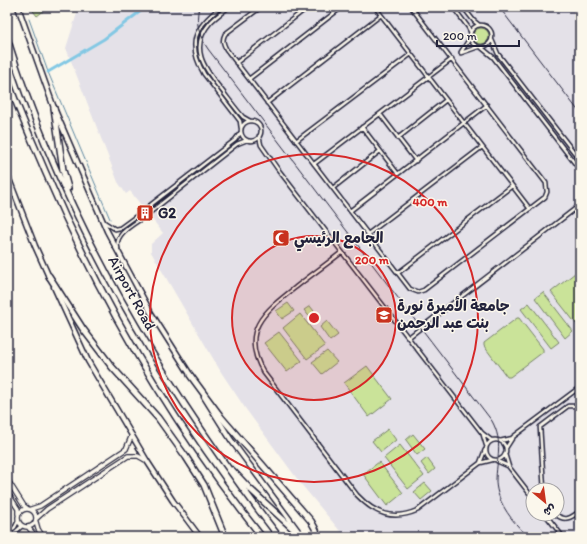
<svg xmlns="http://www.w3.org/2000/svg" width="587" height="544" font-family="Itim,'Playpen Sans Arabic',sans-serif">
<rect width="100%" height="100%" fill="#fbf7ec"/>
<filter id="ink" filterUnits="userSpaceOnUse"><feTurbulence type="fractalNoise" baseFrequency=".025" numOctaves="2"/><feDisplacementMap in="SourceGraphic" scale="8" xChannelSelector="R" yChannelSelector="G"/><feConvolveMatrix kernelMatrix="1 2 1 2 8 2 1 2 1" color-interpolation-filters="sRGB"/></filter>
<g filter="url(#ink)">
<!-- built -->
<path fill="#e4e1e8" fill-rule="evenodd" d="M79 7H580V537H345L301 484 245 408 221 372 151 252V244L163 233 130 191 126 194 118 182 66 48ZM533 490H557V514H533Z"/>
<!-- green -->
<path fill="#cae399" stroke="#76826a" d="M30 7H49L37 16Z
M473 36a8 8 0 1 1 16 0a8 8 0 1 1-16 0Z
M580 269V323L577 325 551 292Z
M543 292 573 331 565 338 535 298Z
M288 303 294 311 282 319 276 311Z
M529 303 559 342 551 348 521 309Z
M310 306 318 316 312 320 304 310Z
M300 314 325 346 307 359 283 328Z
M517 318H519L543 349V352L510 377H507L484 346V343Z
M327 321 338 335 330 341 320 327Z
M279 332 302 361 287 372 264 343Z
M327 351 337 362 322 374 312 362Z
M367 366 392 399 369 417 344 383Z
M388 429 396 440 381 452 372 441Z
M413 434 425 449 417 455 406 440Z
M400 445 424 476 408 489 384 458Z
M427 458 435 469 429 474 421 463Z
M379 462 403 493 387 506 363 474Z
M425 483 432 491 421 500 414 492Z"/>
<g fill="none" stroke-linecap="round" stroke-linejoin="round">
<!-- stream -->
<path stroke="#5c86a0" stroke-width="1" d="M29 19 48 72 110 219"/>
<!-- canal -->
<path stroke="#83c8e4" stroke-width="3" d="M48 72 104 39 146 7"/>
<!-- minor casing -->
<g stroke="#22223b" stroke-width="5.5">
<path id="minor" d="M221 7C195 27 186 43 204 74L240 121 241 128
M229 7C223 12 215 17 210 23 189 47 204 68 220 88 228 98 235 108 243 117L250 121
M261 7 225 34C222 40 223 43 226 49L410 289 418 292 424 290 545 197 547 192 546 183 411 7
M375 7 530 209
M453 7 468 27 471 33
M463 7 474 21 479 25
M470 36a11 11 0 1 1 22 0a11 11 0 1 1-22 0Z
M492 40 498 54 580 160
M482 48 493 57 580 170
M461 52 470 38
M461 53 478 47
M236 63 308 7
M249 79 342 7
M267 103 381 15
M380 114 416 161
M241 131a10 10 0 1 1 20 0a10 10 0 1 1-20 0Z
M362 127 398 174
M259 136 261 145 277 168 482 433 491 440H495
M398 138 446 100
M296 141 411 54
M314 164 452 59
M333 188 380 151
M144 210 235 140 241 132
M350 211 487 105
M148 214 237 144 247 140
M104 222 115 229 120 228 142 212
M368 234 482 147
M118 248C114 233 135 224 145 216
M342 252C327 264 311 275 296 287 264 312 239 331 264 373L357 495C375 514 393 521 418 510L480 463 485 450
M398 273 512 186
M409 337 580 205
M483 435 486 445
M486 450a10 10 0 1 1 20 0a10 10 0 1 1-20 0Z
M500 441 513 438
M506 448 513 437 580 387
M505 454 509 467 533 498
M497 461 508 466
M480 463 492 460
M544 490 540 427 568 406H575L580 409
M545 514 563 537
M555 514C565 522 571 518 580 511
M7 534 15 527 18 521
M10 537 22 526"/>
</g>
<!-- tertiary casing -->
<g stroke="#22223b" stroke-width="6">
<path id="tertiary" d="M7 479 24 506 28 509
M7 492 18 509V514
M18 518a9 9 0 1 1 18 0a9 9 0 1 1-18 0Z
M31 509 40 506 126 449 132 435
M37 518 47 509 128 456H138L147 461
M36 522 38 529 43 537
M28 527 36 537"/>
</g>
<!-- secondary casing -->
<g stroke="#22223b" stroke-width="7">
<path id="secondary" d="M18 7 54 108 107 231 151 313 191 376
M7 174 35 246 49 277
M54 287 88 361 147 461 173 501 200 537
M204 397 231 440 299 532"/>
</g>
<!-- motorway casing -->
<g stroke="#22223b" stroke-width="8">
<path id="motorway" d="M7 38C64 221 163 386 279 537
M7 78C18 110 32 140 45 171 101 302 173 425 262 537
M54 108 63 170 68 188
M49 276 83 329 112 367 158 418 186 457 204 485 225 537
M190 375 221 417 311 521 316 530 318 537
M232 470 249 488 302 537"/>
</g>
<!-- minor -->
<use href="#minor" stroke="#fbf7ec" stroke-width="2.5"/>
<!-- tertiary -->
<use href="#tertiary" stroke="#fbf7ec" stroke-width="3.5"/>
<!-- secondary -->
<use href="#secondary" stroke="#fbf7ec" stroke-width="4"/>
<!-- motorway -->
<use href="#motorway" stroke="#fbf7ec" stroke-width="5"/>
<!-- tram -->
<path stroke="#22223b" stroke-width="1" d="M199 7C195 23 199 36 208 49L492 421C504 443 496 459 496 482 497 503 514 524 529 537
M499 7 580 113"/>
</g>
</g>
<!-- distance rings -->
<circle cx="314" cy="318" r="82" fill="#d62828" fill-opacity=".12"/>
<g fill="none" stroke="#d62828" stroke-width="2">
<circle cx="314" cy="318" r="82"/>
<circle cx="314" cy="318" r="164"/>
</g>
<!-- icons -->
<defs>
<g id="building-square" transform="scale(0.9)"><rect x="-9" y="-9" width="18" height="18" rx="4" fill="#c8321e" stroke="#fbf7ec"/><path d="M-4-6H4V6H1V3H-1V6H-4ZM-2.5-4.3h1.7v1.8h-1.7ZM.8-4.3h1.7v1.8H.8ZM-2.5-1h1.7V.8h-1.7ZM.8-1h1.7V.8H.8Z" fill="#fff"/></g>
<g id="mosque-square" transform="scale(0.9)"><rect x="-9" y="-9" width="18" height="18" rx="4" fill="#c8321e" stroke="#fbf7ec"/><path d="M3.5-4.9A6 6 0 1 0 3.5 4.9A5 5 0 1 1 3.5-4.9Z" fill="#fff"/></g>
<g id="university-square" transform="scale(0.9)"><rect x="-9" y="-9" width="18" height="18" rx="4" fill="#c8321e" stroke="#fbf7ec"/><path d="M0-5L7-2L0 1L-7-2ZM-4 1L0 2.5L4 1V4Q0 6-4 4Z" fill="#fff"/></g>
</defs>
<g fill-rule="evenodd">
<use href="#building-square" x="145" y="213"/>
<use href="#mosque-square" x="281" y="238"/>
<use href="#university-square" x="384" y="315"/>
</g>
<g text-anchor="middle" stroke-width="3" stroke-linejoin="round" paint-order="stroke">
<!-- poi labels -->
<g font-size="15" font-weight="bold" fill="#22223b" stroke="#fbf7ec" text-anchor="start">
<text x="158" y="218">G2</text>
<text x="294" y="243">الجامع الرئيسي</text>
<text x="397" y="311">جامعة الأميرة نورة<tspan x="397" dy="17">بنت عبد الرحمن</tspan></text>
</g>
<!-- street labels -->
<g font-size="15" fill="#22223b" stroke="#fbf7ec">
<text transform="translate(132 293) rotate(61)" y="5">Airport Road</text>
</g>
</g>
<circle cx="314" cy="318" r="6" fill="#d62828" stroke="#fbf7ec" stroke-width="2"/>
<g font-size="12" text-anchor="middle" font-weight="bold" fill="#d62828" stroke="#fbf7ec" stroke-width="3" stroke-linejoin="round" paint-order="stroke">
<text x="430" y="206">400 m</text>
<text x="372" y="264">200 m</text>
</g>
<!-- margin -->
<rect width="587" height="544" fill="none" stroke="#fbf7ec" stroke-width="24"/>
<rect x="12" y="12" width="563" height="520" fill="none" stroke="#22223b" stroke-width="1.5" filter="url(#ink)"/>
<!-- north arrow -->
<g transform="translate(545 502) rotate(151)"><circle r="19" fill="#fbf7ec" stroke="#a4a2a5"/>
<path d="M0-3L7 15L0 10L-7 15Z" fill="#c8321e"/>
<text y="-6" font-size="11" font-weight="bold" text-anchor="middle" fill="#22223b">ش</text>
</g>
<!-- scale -->
<path d="M437 40v6h82v-6" fill="none" stroke="#22223b" stroke-width="2"/>
<text x="443" y="40" font-size="12" fill="#22223b" stroke="#fbf7ec" stroke-width="3" paint-order="stroke">200 m</text>
</svg>
